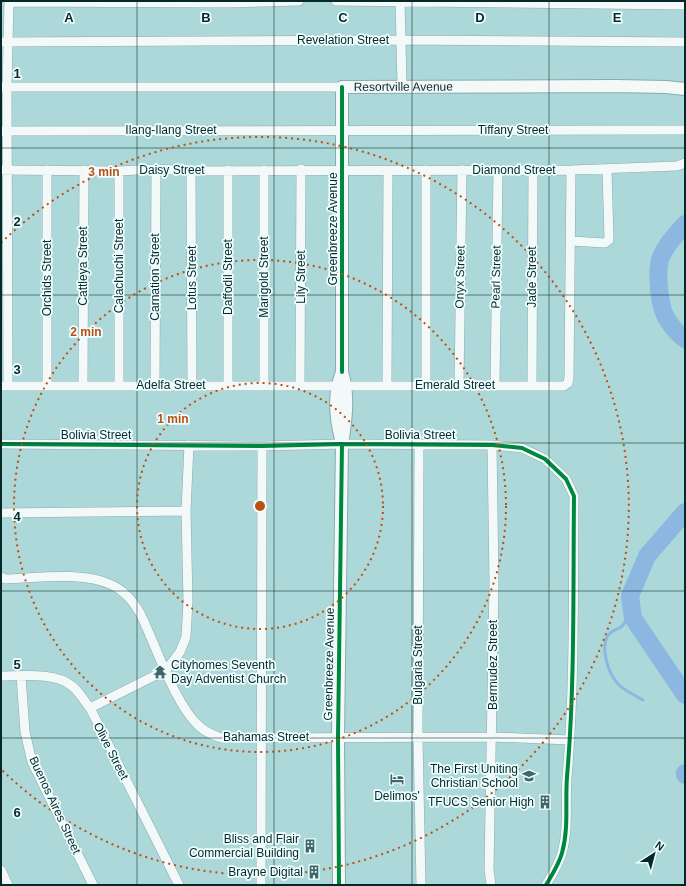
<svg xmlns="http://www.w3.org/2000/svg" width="686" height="886" font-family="Helvetica,sans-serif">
<rect width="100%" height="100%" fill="#add8d9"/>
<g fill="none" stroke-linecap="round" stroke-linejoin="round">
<!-- stream -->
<path stroke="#8bb7e1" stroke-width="3" d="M632 608C629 615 627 622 621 627 616 630 612 630 608 635 600 648 608 674 619 685 625 691 635 695 643 700"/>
<!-- river -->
<path stroke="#8bb7e1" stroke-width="18" d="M685 224C676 234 666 245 661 257 656 268 659 298 663 310 666 320 676 333 685 339
M685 512 647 556 630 596 633 618 685 695
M685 773V775"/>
<!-- minor casing -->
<g stroke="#89abac" stroke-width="10">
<path id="minor" d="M336 1 685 5
M400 1 402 85
M9 2 227 3 299 1
M1 42 400 40 685 42
M1 87H342
M1 131 685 130
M1 170 119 171 156 169 191 171 571 170 677 166 685 163
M426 170V384
M191 171 192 385
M571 241 605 243 609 240 607 169
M83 385 84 170
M228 385V170
M264 385V170
M387 385 388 171
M459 385 462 170
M495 385 498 170
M532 385 533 170
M1 386H564L568 383 569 377 571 170
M8 386 7 87 9 1
M47 386V170
M119 386V171
M155 386 156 169
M300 386 301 169
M1 444 262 446 342 444 492 445 522 448 545 459 566 479 574 496C573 589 575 684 567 777 565 803 569 828 562 853 559 864 552 875 546 885
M419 445 418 737 421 885
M1 513 186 511
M1 577 5 579C37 578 83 571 112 585 125 591 133 601 140 613 155 643 175 705 199 726 205 732 213 735 221 738L492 737 570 740
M1 676C22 676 55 672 72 686 79 691 84 701 90 708L179 885
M21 676 25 732 32 762 93 885
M90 708 166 670 180 652 186 637 188 601 186 511 189 445
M1 870 8 885
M261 885 262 446
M491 885 489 869 494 582 492 445"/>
</g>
<!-- tertiary casing -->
<g stroke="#89abac" stroke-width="14">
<g id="tertiary">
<path d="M341 439C335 416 333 394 342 372"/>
<path id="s1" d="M339 885 338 737 342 444C346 420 349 395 342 372V87L616 86 666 87 685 89"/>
</g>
</g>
<!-- minor -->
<use href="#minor" stroke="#f3f9f9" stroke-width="9"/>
<!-- tertiary -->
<use href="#tertiary" stroke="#f3f9f9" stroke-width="12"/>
<!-- cycleway casing -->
<g stroke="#effefe" stroke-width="6">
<path id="cycleway" d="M342 87V372
M1 444 262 446 342 444 492 445 522 448 545 459 566 479 574 496C573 589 575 684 567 777 565 803 569 828 562 853 559 864 552 875 546 885
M339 885 338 737 342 444"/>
</g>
<!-- cycleway -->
<use href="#cycleway" stroke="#00873e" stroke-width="4"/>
</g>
<!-- grid -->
<path fill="none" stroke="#062829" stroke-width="1" stroke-opacity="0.55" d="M137 1V885M274 1V885M412 1V885M549 1V885M1 148H685M1 295H685M1 443H685M1 591H685M1 738H685"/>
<!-- distance rings -->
<g fill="none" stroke="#bb4f12" stroke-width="2" stroke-dasharray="2 4">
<circle cx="260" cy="506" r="123"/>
<circle cx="260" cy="506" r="246"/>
<path d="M1 243A369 369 0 1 1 1 769"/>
</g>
<!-- icons -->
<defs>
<g id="temple-bare" transform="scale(1.08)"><path d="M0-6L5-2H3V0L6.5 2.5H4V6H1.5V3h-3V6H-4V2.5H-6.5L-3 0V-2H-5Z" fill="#406667" stroke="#effefe" stroke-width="2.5" paint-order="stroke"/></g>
<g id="school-bare" transform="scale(1.08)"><path d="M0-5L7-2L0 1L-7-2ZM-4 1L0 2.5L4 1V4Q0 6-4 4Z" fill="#406667" stroke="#effefe" stroke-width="2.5" paint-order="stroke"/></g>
<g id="hotel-bare" transform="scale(1.08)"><path d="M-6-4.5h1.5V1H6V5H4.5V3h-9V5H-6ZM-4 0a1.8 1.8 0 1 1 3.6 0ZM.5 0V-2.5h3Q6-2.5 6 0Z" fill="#406667" stroke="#effefe" stroke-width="2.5" paint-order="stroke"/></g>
<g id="building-bare" transform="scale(1.08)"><path d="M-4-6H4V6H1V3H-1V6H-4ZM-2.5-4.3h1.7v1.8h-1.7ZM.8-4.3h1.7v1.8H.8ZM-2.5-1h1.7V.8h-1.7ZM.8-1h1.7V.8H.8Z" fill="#406667" stroke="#effefe" stroke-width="2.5" paint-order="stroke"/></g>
</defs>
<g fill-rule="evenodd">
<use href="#temple-bare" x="160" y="672"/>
<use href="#school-bare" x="529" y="776"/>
<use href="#hotel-bare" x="397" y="779"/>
<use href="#building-bare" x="545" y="802"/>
<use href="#building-bare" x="310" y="846"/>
<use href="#building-bare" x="314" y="872"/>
</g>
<g text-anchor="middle" stroke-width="3.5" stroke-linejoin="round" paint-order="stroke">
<!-- street labels -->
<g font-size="12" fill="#062829" stroke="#effefe">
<text x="343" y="44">Revelation Street</text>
<text dy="4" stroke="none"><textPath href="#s1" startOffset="860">Resortville Avenue</textPath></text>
<text x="171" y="134">Ilang-Ilang Street</text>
<text x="513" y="134">Tiffany Street</text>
<text x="172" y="174">Daisy Street</text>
<text x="514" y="174">Diamond Street</text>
<text transform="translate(333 229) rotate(-90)" y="4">Greenbreeze Avenue</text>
<text transform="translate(83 266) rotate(-90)" y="4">Cattleya Street</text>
<text transform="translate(119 266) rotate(-90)" y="4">Calachuchi Street</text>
<text transform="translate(155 277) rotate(-90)" y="4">Carnation Street</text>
<text transform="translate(228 277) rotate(-90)" y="4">Daffodil Street</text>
<text transform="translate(264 277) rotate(-90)" y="4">Marigold Street</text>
<text transform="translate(301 277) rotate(-90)" y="4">Lily Street</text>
<text transform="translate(460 277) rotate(-89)" y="4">Onyx Street</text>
<text transform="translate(496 277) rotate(-89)" y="4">Pearl Street</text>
<text transform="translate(532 277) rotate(-90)" y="4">Jade Street</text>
<text transform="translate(47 278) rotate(-90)" y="4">Orchids Street</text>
<text transform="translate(192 278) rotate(-90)" y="4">Lotus Street</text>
<text x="171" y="389">Adelfa Street</text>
<text x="455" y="389">Emerald Street</text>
<text x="96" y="439">Bolivia Street</text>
<text x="420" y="439">Bolivia Street</text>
<text transform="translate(329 664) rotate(-89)" y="4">Greenbreeze Avenue</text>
<text transform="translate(418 665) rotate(-90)" y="4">Bulgaria Street</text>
<text transform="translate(493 665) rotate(-90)" y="4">Bermudez Street</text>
<text x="266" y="741">Bahamas Street</text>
<text transform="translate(111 751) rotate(63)" y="4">Olive Street</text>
<text transform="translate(55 805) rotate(65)" y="4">Buenos Aires Street</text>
</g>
<!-- poi labels -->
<g font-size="12" fill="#062829" stroke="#effefe" text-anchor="end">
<text x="171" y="669" text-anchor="start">Cityhomes Seventh<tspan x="171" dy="14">Day Adventist Church</tspan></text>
<text x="518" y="773">The First Uniting<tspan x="518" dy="14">Christian School</tspan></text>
<text x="397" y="800" text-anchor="middle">Delimos'</text>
<text x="534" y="806">TFUCS Senior High</text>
<text x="299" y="843">Bliss and Flair<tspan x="299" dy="14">Commercial Building</tspan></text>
<text x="303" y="876">Brayne Digital</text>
</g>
</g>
<g font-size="13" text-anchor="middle" font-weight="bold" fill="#062829" stroke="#effefe" stroke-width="3.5" stroke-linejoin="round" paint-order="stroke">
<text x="69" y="22">A</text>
<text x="206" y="22">B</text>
<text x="343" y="22">C</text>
<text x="480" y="22">D</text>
<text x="617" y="22">E</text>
<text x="17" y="78">1</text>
<text x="17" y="226">2</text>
<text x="17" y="374">3</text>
<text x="17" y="521">4</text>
<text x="17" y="669">5</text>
<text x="17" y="817">6</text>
</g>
<circle cx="260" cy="506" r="6" fill="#bb4f12" stroke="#effefe" stroke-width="2"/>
<g font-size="12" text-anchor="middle" font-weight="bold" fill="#bb4f12" stroke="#effefe" stroke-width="3.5" stroke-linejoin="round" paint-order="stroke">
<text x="104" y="176">3 min</text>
<text x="86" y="336">2 min</text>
<text x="173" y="423">1 min</text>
</g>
<!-- border -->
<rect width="686" height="886" fill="none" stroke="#062829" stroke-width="4"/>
<!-- north arrow -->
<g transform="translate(654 854) rotate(36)" stroke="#effefe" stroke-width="3" paint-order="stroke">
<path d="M0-3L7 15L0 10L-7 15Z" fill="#062829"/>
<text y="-6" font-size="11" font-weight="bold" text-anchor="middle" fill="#062829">N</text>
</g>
</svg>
